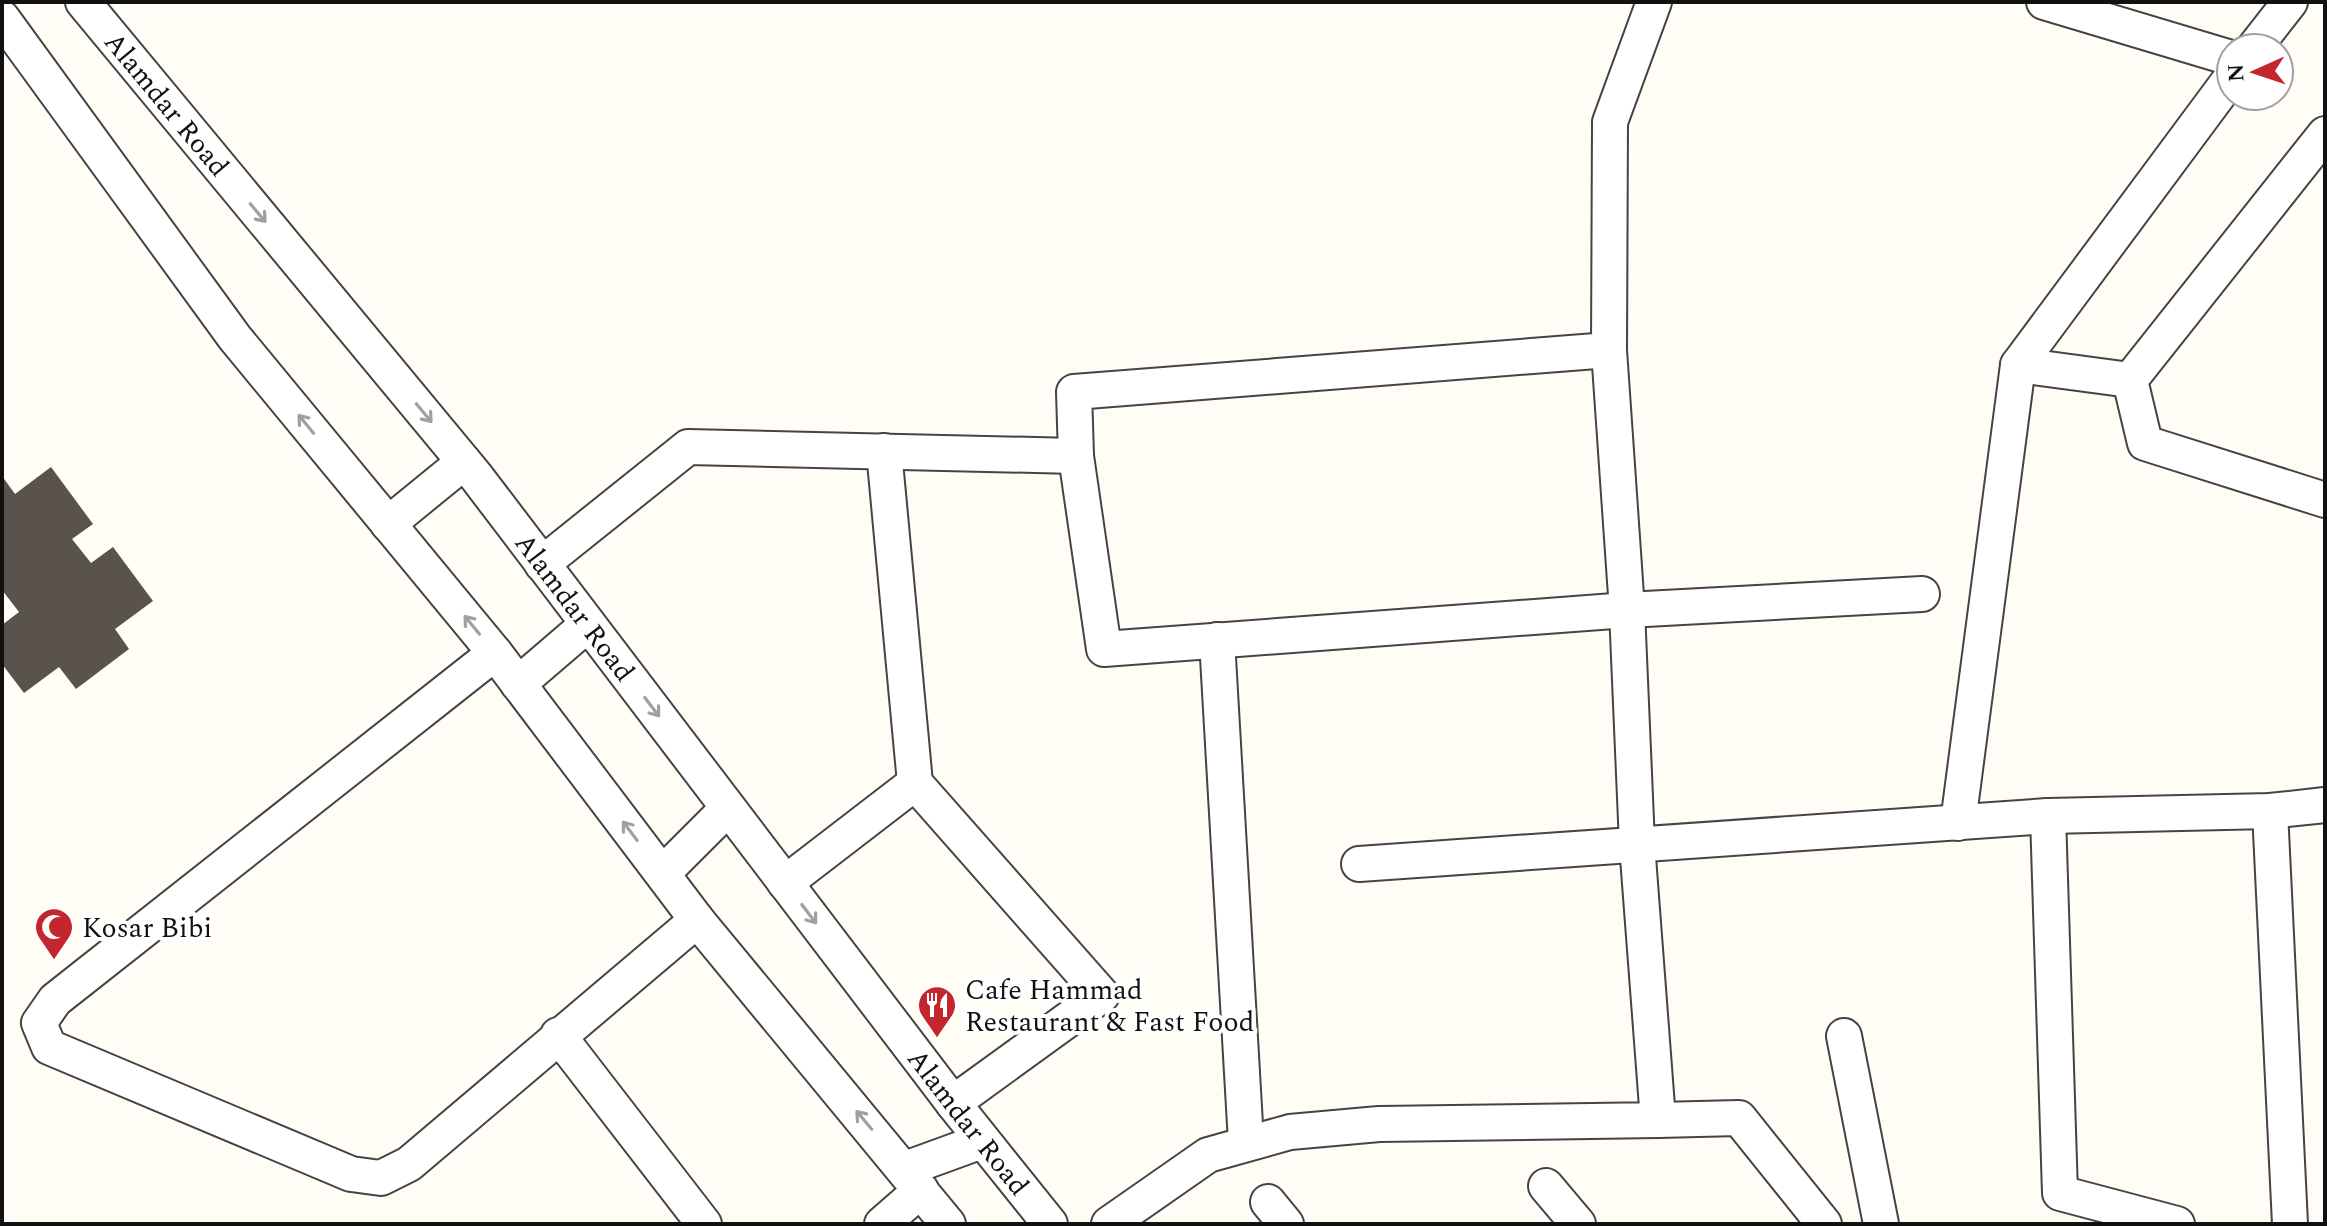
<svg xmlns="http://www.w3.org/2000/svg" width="2327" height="1226" font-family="Spectral,serif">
<rect width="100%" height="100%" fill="#fffdf5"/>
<!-- building -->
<path fill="#5a524d" d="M51 467 93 524 72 539 91 563 113 547 153 601 115 629 129 649 76 689 59 667 24 693 2 664V625L19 612 2 590V476L15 494Z"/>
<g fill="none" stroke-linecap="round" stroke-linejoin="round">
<!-- minor casing -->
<g stroke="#444" stroke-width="38">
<g id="minor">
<path id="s1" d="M83 2 475 475 953 1103 1050 1224"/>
<path d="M2044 2 2231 58"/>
<path d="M2 18 235 338 495 653 697 920 948 1224"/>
<path d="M2254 48 2290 2"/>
<path d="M2325 134 2130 380 2145 443 2325 500"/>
<path d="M1609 350 1074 392 1076 456 1104 649 1627 610 1922 594"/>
<path d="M2018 365 2130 380"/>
<path d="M884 451 915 783 1102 995 953 1103"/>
<path d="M388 524 464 462"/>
<path d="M542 564 688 447 1076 456"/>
<path d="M1217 640 1246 1142"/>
<path d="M495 653 55 1000 39 1023 49 1047 351 1174 381 1178 409 1164 697 920"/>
<path d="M518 684 588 624"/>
<path d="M2270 811 2290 1224"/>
<path d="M2048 816 2270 811 2325 805"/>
<path d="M1958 823 2018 365 2231 78"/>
<path d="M1359 864 2048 816 2060 1193 2177 1224"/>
<path d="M663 873 728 808"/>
<path d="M785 883 915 783"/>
<path d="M558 1035 704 1224"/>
<path d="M1844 1036 1881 1224"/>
<path d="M1658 1120 1739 1118 1824 1224"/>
<path d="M905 1169 982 1141"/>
<path d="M1546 1186 1578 1224"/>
<path d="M1268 1202 1286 1224"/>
<path d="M882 1224 921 1190"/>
<path d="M1109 1224 1208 1155 1290 1132 1379 1124 1658 1120 1637 844 1627 610 1609 350 1610 122 1654 2"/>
</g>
</g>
<!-- minor -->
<use href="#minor" stroke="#fff" stroke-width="34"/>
</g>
<!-- one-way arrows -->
<defs><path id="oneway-shaft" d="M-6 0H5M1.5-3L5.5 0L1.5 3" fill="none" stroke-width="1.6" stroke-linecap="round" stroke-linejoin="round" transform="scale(2)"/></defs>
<g stroke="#a0a0a0">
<use href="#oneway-shaft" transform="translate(258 213) rotate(50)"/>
<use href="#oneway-shaft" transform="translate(424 413) rotate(50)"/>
<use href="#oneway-shaft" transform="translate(306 424) rotate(-129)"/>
<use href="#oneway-shaft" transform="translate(472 625) rotate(-129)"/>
<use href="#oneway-shaft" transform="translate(652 707) rotate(53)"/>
<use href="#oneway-shaft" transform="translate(630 831) rotate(-127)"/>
<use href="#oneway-shaft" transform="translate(809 914) rotate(53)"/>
<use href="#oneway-shaft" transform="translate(864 1120) rotate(-130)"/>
</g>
<!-- icons -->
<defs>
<g id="mosque-pin" transform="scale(2)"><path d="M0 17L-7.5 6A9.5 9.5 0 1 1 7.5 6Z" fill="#c4262e" stroke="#fff"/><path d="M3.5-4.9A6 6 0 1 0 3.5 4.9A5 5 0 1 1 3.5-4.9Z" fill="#fff"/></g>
<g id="restaurant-pin" transform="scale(2)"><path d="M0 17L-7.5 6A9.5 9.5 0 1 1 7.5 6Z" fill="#c4262e" stroke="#fff"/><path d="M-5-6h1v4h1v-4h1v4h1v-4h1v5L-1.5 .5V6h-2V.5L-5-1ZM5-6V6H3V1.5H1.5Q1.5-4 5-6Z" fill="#fff"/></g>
</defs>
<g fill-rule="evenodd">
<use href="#mosque-pin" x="54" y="927"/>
<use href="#restaurant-pin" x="937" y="1005"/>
</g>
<g text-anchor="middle" stroke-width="8" stroke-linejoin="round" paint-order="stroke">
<!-- street labels -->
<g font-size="28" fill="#111" stroke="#fff">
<text dy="10" stroke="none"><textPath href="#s1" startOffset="132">Alamdar Road</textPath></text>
<text dy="10" stroke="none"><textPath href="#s1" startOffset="780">Alamdar Road</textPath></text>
<text dy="10" stroke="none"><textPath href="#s1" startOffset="1428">Alamdar Road</textPath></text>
</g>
<!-- poi labels -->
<g font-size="28" fill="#111" stroke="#fff" text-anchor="start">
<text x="82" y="937">Kosar Bibi</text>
<text x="965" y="999">Cafe Hammad<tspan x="965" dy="32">Restaurant &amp; Fast Food</tspan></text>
</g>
</g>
<!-- border -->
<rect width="2327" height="1226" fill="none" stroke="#111111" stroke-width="8"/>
<!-- north arrow -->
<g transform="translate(2255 72) rotate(267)"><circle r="38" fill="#ffffff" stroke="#a0a0a0" stroke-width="2"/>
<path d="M0-6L14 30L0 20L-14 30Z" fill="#c4262e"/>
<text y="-12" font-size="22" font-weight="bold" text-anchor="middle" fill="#111111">N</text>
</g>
</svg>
